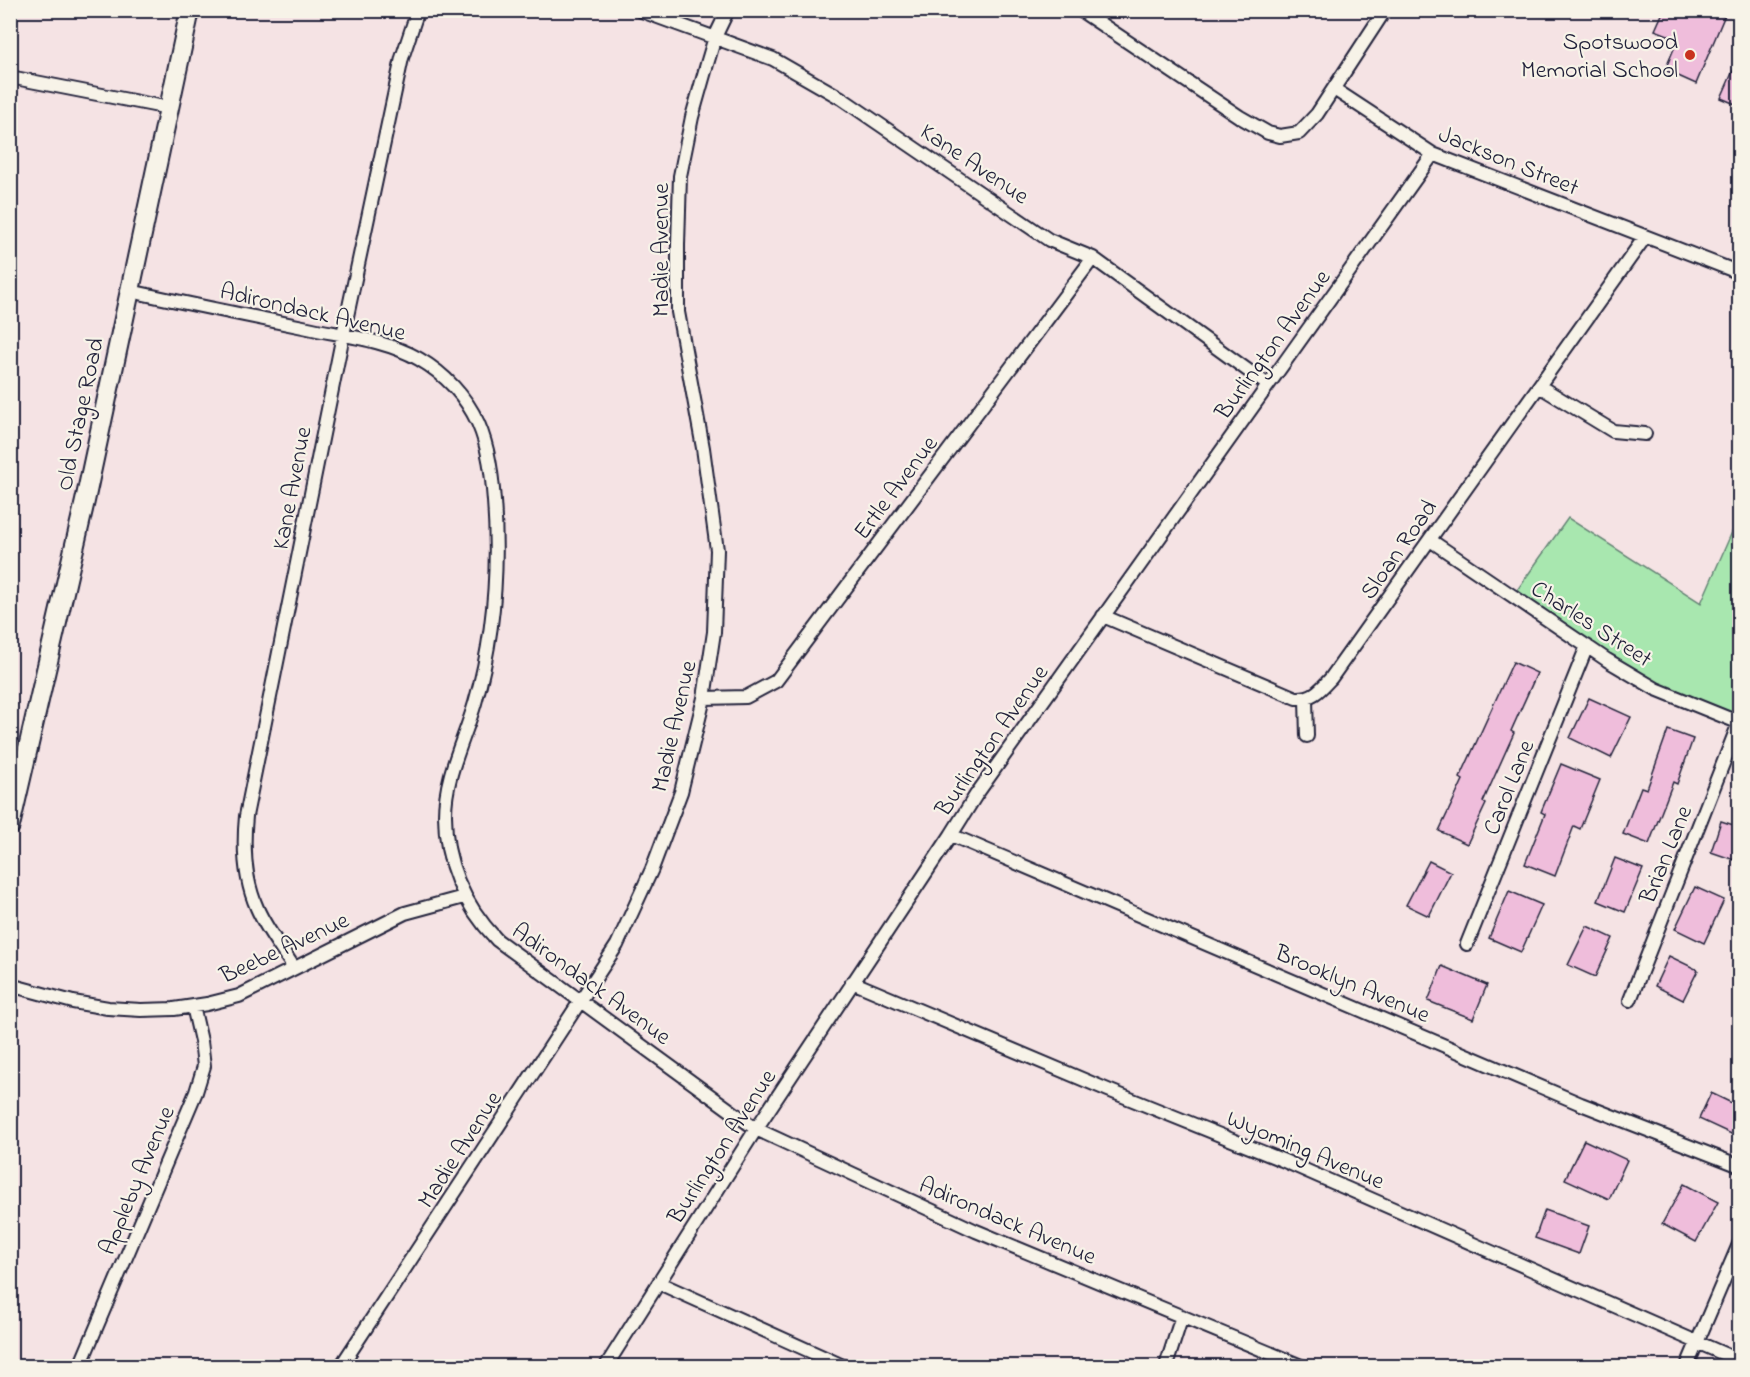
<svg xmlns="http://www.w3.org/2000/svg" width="1750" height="1377" font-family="'Indie Flower',sans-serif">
<rect width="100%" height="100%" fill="#f5e3e4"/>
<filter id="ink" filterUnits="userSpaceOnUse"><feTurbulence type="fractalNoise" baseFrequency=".0167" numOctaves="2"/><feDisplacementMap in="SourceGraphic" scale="12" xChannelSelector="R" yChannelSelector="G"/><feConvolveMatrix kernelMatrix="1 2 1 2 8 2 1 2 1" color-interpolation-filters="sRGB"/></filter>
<g filter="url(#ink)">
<!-- green -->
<path fill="#a8e7af" stroke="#658475" stroke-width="1.5" d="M1739 516V717L1648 680 1515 593 1568 518 1701 603Z"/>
<!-- building -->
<path fill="#efbddb" stroke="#22223b" stroke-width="1.5" d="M1664 10H1727L1696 84 1665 70 1678 39 1655 30Z
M1740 55V106L1721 98Z
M1513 662 1537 673 1511 731 1514 733 1483 802 1486 804 1467 844 1439 831 1463 780 1460 778Z
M1589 698 1631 717 1611 758 1570 738Z
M1668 730 1693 739 1677 784 1673 782 1649 844 1623 834 1641 787 1647 789Z
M1561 764 1600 780 1580 829 1574 826 1555 876 1525 864 1545 814 1541 812Z
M1721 821 1740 827V862L1711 852Z
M1615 858 1643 869 1625 912 1598 901Z
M1429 861 1451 872 1429 916 1406 905Z
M1695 887 1724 900 1704 943 1675 929Z
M1509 891 1542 905 1521 952 1489 938Z
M1587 926 1613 938 1595 977 1568 965Z
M1669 956 1698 970 1683 1000 1655 986Z
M1442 966 1487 985 1473 1019 1428 1001Z
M1711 1093 1740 1107V1138L1699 1119Z
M1584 1140 1627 1160 1609 1199 1565 1179Z
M1684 1184 1718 1202 1696 1242 1662 1224Z
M1545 1210 1589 1226 1579 1254 1535 1238Z"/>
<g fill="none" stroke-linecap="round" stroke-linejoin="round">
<!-- minor casing -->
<g stroke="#22223b" stroke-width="16">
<path id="minor" d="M639 10 773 59 841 98 1049 240 1093 258 1268 385
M1080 10 1240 117 1268 133 1280 136 1299 133 1317 114 1385 10
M10 77 169 108
M1334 89 1433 154 1740 273
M130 291C189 304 248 316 308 328 345 336 386 340 419 359 445 374 466 397 478 423 489 448 492 475 494 501 499 569 494 637 475 703 464 741 445 775 445 815 445 864 464 905 497 940L756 1129 976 1231 1301 1366
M1539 386 1613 431 1645 434
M1430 540 1607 660 1656 689 1740 723
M1103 616 1296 698C1313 699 1320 690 1331 678L1645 237
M704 698 746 697 776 681 1093 258
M1306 699 1307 736
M951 835 1581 1104 1740 1166
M1467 944 1587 646
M294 968C282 949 266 929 257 908 244 879 243 847 246 816L343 335 402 58 418 10
M852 982 1108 1090 1282 1160 1740 1361
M10 985 73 1002 108 1008 141 1010 174 1009 207 1004 239 996 405 913 464 897
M1630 1000 1739 723
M659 1283 843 1366
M80 1366 196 1092 204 1066 201 1041 193 1006
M341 1366 617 945 652 869 681 792 704 698 714 632 717 550 703 448 678 312V245L680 176 692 117 707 64 715 37 728 10
M606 1366 756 1129 951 835 976 795 1433 154
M1166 1366 1182 1316
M1687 1366 1740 1242"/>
</g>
<!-- secondary casing -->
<g stroke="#22223b" stroke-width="22">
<path id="secondary" d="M10 826 85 501 190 10"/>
</g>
<!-- minor -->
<use href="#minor" stroke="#f7f3e8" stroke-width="12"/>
<!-- secondary -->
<use href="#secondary" stroke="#f7f3e8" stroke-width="18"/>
</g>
</g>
<!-- markers -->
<circle fill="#c8321e" stroke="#f7f3e8" stroke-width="2" cx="1690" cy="55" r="6"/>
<g text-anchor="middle" stroke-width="4.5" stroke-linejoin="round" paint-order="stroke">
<!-- poi labels -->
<g font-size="24" fill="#22223b" stroke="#f7f3e8" text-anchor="end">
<text x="1678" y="49">Spotswood<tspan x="1678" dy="28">Memorial School</tspan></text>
</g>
<!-- street labels -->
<g font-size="24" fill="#22223b" stroke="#f7f3e8">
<text transform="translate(1509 160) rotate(22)" y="8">Jackson Street</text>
<text transform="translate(975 163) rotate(34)" y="8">Kane Avenue</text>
<text transform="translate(660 250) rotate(-90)" y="8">Madie Avenue</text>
<text transform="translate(313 311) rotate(13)" y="8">Adirondack Avenue</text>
<text transform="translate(1272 344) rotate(-54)" y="8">Burlington Avenue</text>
<text transform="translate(79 414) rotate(-78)" y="8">Old Stage Road</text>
<text transform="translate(895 487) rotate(-53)" y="8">Ertle Avenue</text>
<text transform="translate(291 488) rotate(-79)" y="8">Kane Avenue</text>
<text transform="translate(1398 549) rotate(-55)" y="8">Sloan Road</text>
<text transform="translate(1592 623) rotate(33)" y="8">Charles Street</text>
<text transform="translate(673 726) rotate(-77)" y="8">Madie Avenue</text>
<text transform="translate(991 740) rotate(-55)" y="8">Burlington Avenue</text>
<text transform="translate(1508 787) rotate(-68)" y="8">Carol Lane</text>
<text transform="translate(1665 854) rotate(-68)" y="8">Brian Lane</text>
<text transform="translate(284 947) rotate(-25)" y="8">Beebe Avenue</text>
<text transform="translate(592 983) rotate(36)" y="8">Adirondack Avenue</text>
<text transform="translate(1353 983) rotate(23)" y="8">Brooklyn Avenue</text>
<text transform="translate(721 1146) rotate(-57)" y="8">Burlington Avenue</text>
<text transform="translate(459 1149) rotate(-57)" y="8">Madie Avenue</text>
<text transform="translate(1306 1149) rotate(23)" y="8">Wyoming Avenue</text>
<text transform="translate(136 1180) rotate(-67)" y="8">Appleby Avenue</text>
<text transform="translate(1008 1220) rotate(23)" y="8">Adirondack Avenue</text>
</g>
</g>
<!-- margin -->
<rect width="1750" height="1377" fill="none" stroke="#f7f3e8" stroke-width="36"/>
<rect x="18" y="18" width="1714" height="1341" fill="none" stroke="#22223b" stroke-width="2" filter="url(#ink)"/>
</svg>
